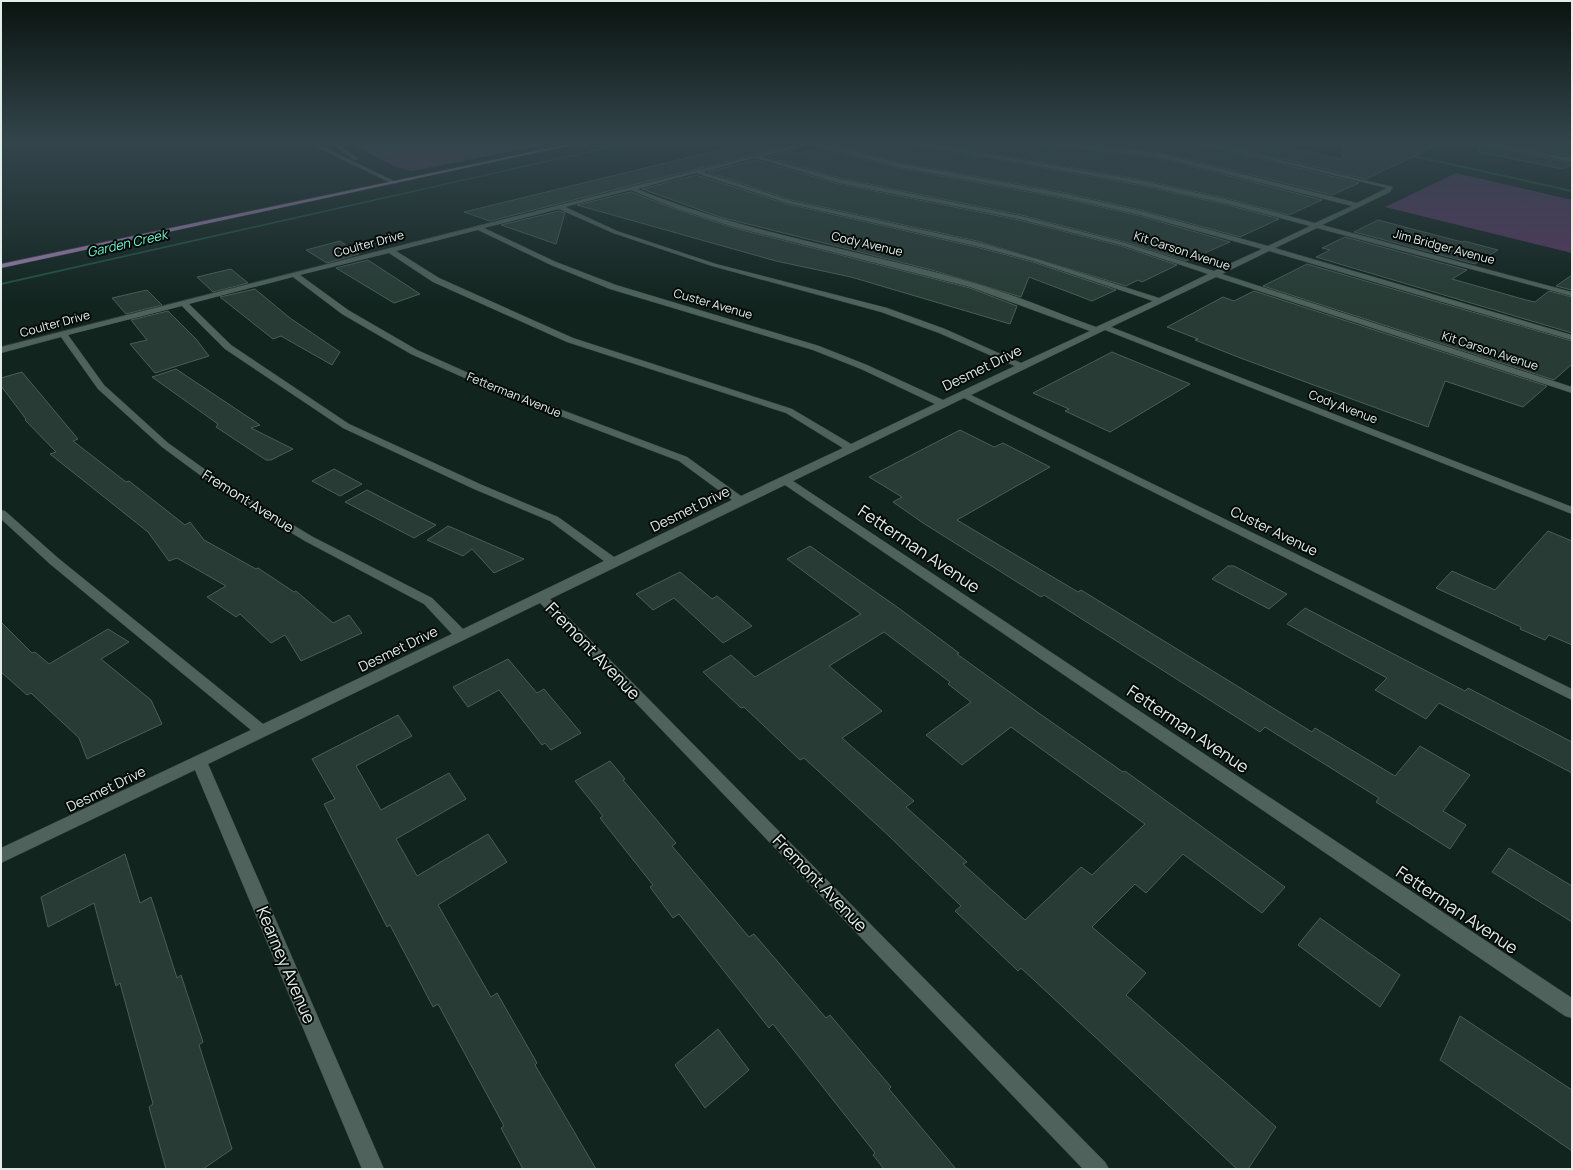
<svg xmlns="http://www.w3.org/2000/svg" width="1573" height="1170" font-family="Manrope,sans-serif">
<rect width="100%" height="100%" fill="#12241e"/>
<!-- green -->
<path fill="#573762" d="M347 142H558L412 171 394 166Z
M1456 173 1572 200V253L1385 207Z"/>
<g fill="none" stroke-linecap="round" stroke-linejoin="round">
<!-- stream -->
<path fill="#205243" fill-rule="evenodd" d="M630 142H635L1 285V283Z
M1405 153 1572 190V192L1404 155Z"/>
</g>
<!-- building -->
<path fill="#283c35" stroke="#4a5e57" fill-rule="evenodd" d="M752 142H761L780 148 490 221 464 212Z
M844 142H906L907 143 1138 185 1228 205 1279 219 1240 237 1141 210 1061 192 903 163 832 145Z
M922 142H1031L1032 143 1163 159 1322 200 1289 215 1229 199 1138 179Z
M1051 142H1196L1197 143 1359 183 1332 195 1163 153 1104 145Z
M1210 142H1263L1342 159 1344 142H1444L1366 179Z
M1491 142H1537L1572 148V156Z
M1479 144 1572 163V164L1563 169 1478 152Z
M820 148 903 169 1061 198 1140 216 1230 242 1186 261 1125 242 1021 215 840 178 768 157 790 151 798 154Z
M755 160 839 184 1019 220 1121 246 1177 265 1142 282 1138 280 1126 286 977 241 791 200 708 172Z
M696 175 787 204 976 247 1033 262 1116 290 1092 301 1029 277 1021 297 932 270 720 217 642 189Z
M631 192 672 208 734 228 970 288 1017 306 1010 324 851 277 776 261 577 205Z
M559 211 565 213 556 244 501 225Z
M1378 220 1462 242 1464 241 1498 250 1475 264 1354 232Z
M1345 237 1467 270 1452 279 1526 300 1535 302 1549 291 1572 297V333L1316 257 1330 250 1322 248Z
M340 241 359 254 327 263 306 250Z
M368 260 420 294 394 303 336 268Z
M1307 264 1572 341V364L1554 380 1263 286Z
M231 269 248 283 213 292 197 277Z
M1572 275V290L1556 286Z
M255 289 290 318 340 352 332 365 281 336 273 339 220 297Z
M147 290 162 305 126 314 112 298Z
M1254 291 1547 386 1523 407 1445 381 1428 427 1243 359 1195 340 1198 339 1167 327 1223 297 1234 301Z
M168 311 196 339 209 356 155 373 130 344 147 340 131 320Z
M1112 352 1190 384 1110 432 1065 411 1069 409 1033 393Z
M176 369 260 425 251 428 293 449 271 460H266L216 427 218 424 152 377Z
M22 372 78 439 73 441 126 482 129 481 185 525 190 522 204 540 256 569 258 568 294 592 296 591 333 623 349 615 362 633 301 661 285 635 271 643 240 614 236 617 207 597 226 586 177 558 169 561 148 532 50 454 56 452 25 420 26 419 1 386V378Z
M960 430 994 447 1003 443 1050 467 957 520 1078 592 1081 590 1312 732 1315 728 1395 776 1420 746 1470 775 1443 811 1466 825 1450 849 1376 802 1379 798 1265 727 1260 732 1044 595 1041 597 923 523 893 502 902 497 869 477Z
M334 469 362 484 340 496 312 481Z
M367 490 404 509 436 525 414 538 345 502Z
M448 526 453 528 524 559 494 573 472 549 463 556 427 540Z
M1548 531 1572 541V645L1549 635 1545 640 1520 629 1521 627 1436 588 1452 571 1495 590Z
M810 546 900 609 959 653 957 654 1040 714 1123 772 1125 771 1285 887 1262 913 1183 854 1146 893 1135 884 1092 927 1146 973 1126 995 1276 1127 1248 1169H1237L1021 968 1018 971 955 911 961 906 888 835 804 758 800 760 744 707 741 708 703 672 731 655 755 677 861 614 787 559ZM884 632 950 682 948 684 971 702 926 735 962 765 1011 727 1145 824 1092 875 1081 867 1025 920 963 864 967 862 906 807 914 801 842 738 882 711 829 666Z
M1228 566H1234L1287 594 1269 609 1212 579Z
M680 572 712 599 717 596 752 626 723 643 674 598 653 610 636 594Z
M1305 608 1465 691 1468 688 1572 742V773L1439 703 1426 719 1375 690 1387 678 1287 624Z
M1 622 32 653 35 652 49 664 108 629 129 642 101 659 151 700 162 724 87 759 79 738 31 693 27 695 1 672Z
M508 659 537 693 544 689 581 733 551 750 545 743 542 745 499 690 468 707 453 687Z
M398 715 412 736 356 766 381 810 449 773 466 799 396 839 417 876 488 834 507 862 438 905 491 997 497 993 537 1063 535 1065 596 1169H523L501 1128 504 1126 438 1004 433 1007 390 925 387 927 324 804 335 799 312 759Z
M610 761 625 779 623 780 676 843 672 846 749 937 754 934 826 1018 830 1015 891 1087 889 1089 956 1169H884L873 1155 875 1153 773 1024 769 1028 679 914 673 918 650 887 653 885 600 818 603 816 575 781Z
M1509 848 1572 886V922L1492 872Z
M125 854 140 903 151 897 177 978 181 975 203 1042 199 1045 232 1149 203 1169H166L149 1107 153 1104 120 983 116 986 94 903 48 927 41 897Z
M1320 918 1400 975 1380 1007 1298 945Z
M1460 1016 1572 1090V1151L1440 1060Z
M718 1029 749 1070 705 1108 675 1065Z"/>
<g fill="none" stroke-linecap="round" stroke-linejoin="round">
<!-- minor casing -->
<g stroke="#323e3a" stroke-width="1">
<path id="minor" d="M307 142H313L398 183 393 184Z
M330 142H335L358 159 353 160Z
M808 142H815L903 164 1061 193 1141 211 1268 246 1310 226 1228 204 1138 184 907 142H916L1138 180 1229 200 1315 223 1352 206 1163 158 1032 142 1104 146 1163 154 1357 203 1387 188 1197 142H1205L1393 187 1390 192 1322 225 1572 292V296L1317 228 1275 248 1572 335V340L1269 251 1222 274 1572 387V393L1216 277 1111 327 1572 507V514L1105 330 971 395 1572 689V700L964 398 793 481 1572 998V1018L1565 1016 785 485 550 599 1105 1162 1109 1169H1083L540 603 208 764 384 1169H362L195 770 1 863V848L251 730 50 564 1 519V510L5 511 58 558 263 724 452 634 424 604 305 541 223 492 162 447 98 389 61 337 1 353V347ZM811 144 903 168 1061 197 1140 215 1262 249 1214 271 1125 243 1021 216 840 179 762 157ZM755 158 839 183 1019 219 1121 245 1208 274 1159 298 1037 259 977 242 791 201 703 172ZM696 173 787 203 976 246 1033 261 1153 301 1096 327C1056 313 1016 295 974 283 862 250 746 234 637 189ZM631 190 672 207 734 227 970 287 1090 331 1021 363 945 329 887 308 716 264 617 231 565 207ZM559 209 613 233 712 266 881 312 939 333 1015 366 943 400 867 365 819 346 616 285 556 262 484 228ZM478 230 551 265 610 289 813 350 861 369 935 404 851 444 792 409 573 338 439 278 396 251ZM389 253 433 282 567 342 786 413 843 448 741 496 687 457 493 384 417 350 348 310 300 275ZM293 277 342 314 411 354 487 388 679 461 732 500 614 557 558 517 482 485 349 424 231 345 189 304ZM182 306 225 349 343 428 474 489 550 521 604 561 463 629 432 598 313 537 231 488 168 443 104 385 68 335Z
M1476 142H1485L1572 158V162Z"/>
</g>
<!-- major casing -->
<g stroke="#323e3a" stroke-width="1">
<path id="major" d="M578 142H586L1 268V264Z"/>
</g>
<!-- path -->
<path stroke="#60706b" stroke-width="1" stroke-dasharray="0.5 1.5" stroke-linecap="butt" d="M281 142 294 147
M373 142 392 157 405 163"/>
<!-- minor -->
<use href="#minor" fill="#4f635c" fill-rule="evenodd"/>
<!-- major -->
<use href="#major" fill="#9d7cb0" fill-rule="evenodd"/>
</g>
<!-- sky -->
<linearGradient id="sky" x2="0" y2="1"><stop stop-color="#0a1410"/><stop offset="0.47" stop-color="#33454c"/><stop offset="1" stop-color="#33454c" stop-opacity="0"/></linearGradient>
<rect width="1573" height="305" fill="url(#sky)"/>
<g text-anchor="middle" stroke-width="4" stroke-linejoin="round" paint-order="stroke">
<!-- far-street labels -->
<g font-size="12" fill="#e2ede9" stroke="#050b09">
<text transform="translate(369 244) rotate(-15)" y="4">Coulter Drive</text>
<text transform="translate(867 244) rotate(13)" y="4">Cody Avenue</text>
<text transform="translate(1444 247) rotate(15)" y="4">Jim Bridger Avenue</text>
<text transform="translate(1182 251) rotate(18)" y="4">Kit Carson Avenue</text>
<text transform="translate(713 304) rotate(16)" y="4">Custer Avenue</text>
<text transform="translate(55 324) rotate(-15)" y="4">Coulter Drive</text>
<text transform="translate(1490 351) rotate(18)" y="4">Kit Carson Avenue</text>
<text transform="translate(514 395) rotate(22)" y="4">Fetterman Avenue</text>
<text transform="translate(1343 407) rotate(21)" y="4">Cody Avenue</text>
</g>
<!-- far-water labels -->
<g font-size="13" font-style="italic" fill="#71f5cf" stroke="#050b09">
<text transform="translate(127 243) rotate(-13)" y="5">Garden Creek</text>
</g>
<!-- street labels -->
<g font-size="14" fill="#e2ede9" stroke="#050b09">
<text transform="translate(982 368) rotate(-26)" y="5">Desmet Drive</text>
<text transform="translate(248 501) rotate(32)" y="5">Fremont Avenue</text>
<text transform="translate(690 509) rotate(-26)" y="5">Desmet Drive</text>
<text transform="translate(1274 531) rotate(26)" y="5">Custer Avenue</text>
<text transform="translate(398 649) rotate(-26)" y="5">Desmet Drive</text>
<text transform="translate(106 789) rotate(-26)" y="5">Desmet Drive</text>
</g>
<!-- near-street labels -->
<g font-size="17" fill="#e2ede9" stroke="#050b09">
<text transform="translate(919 549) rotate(34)" y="6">Fetterman Avenue</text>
<text transform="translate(593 651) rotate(46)" y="6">Fremont Avenue</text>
<text transform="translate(1188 729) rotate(34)" y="6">Fetterman Avenue</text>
<text transform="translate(820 883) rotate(46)" y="6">Fremont Avenue</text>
<text transform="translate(1457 910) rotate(34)" y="6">Fetterman Avenue</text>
<text transform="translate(286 965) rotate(67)" y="6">Kearney Avenue</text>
</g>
</g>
<!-- border -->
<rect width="1573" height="1170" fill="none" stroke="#e2ede9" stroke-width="4"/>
</svg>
